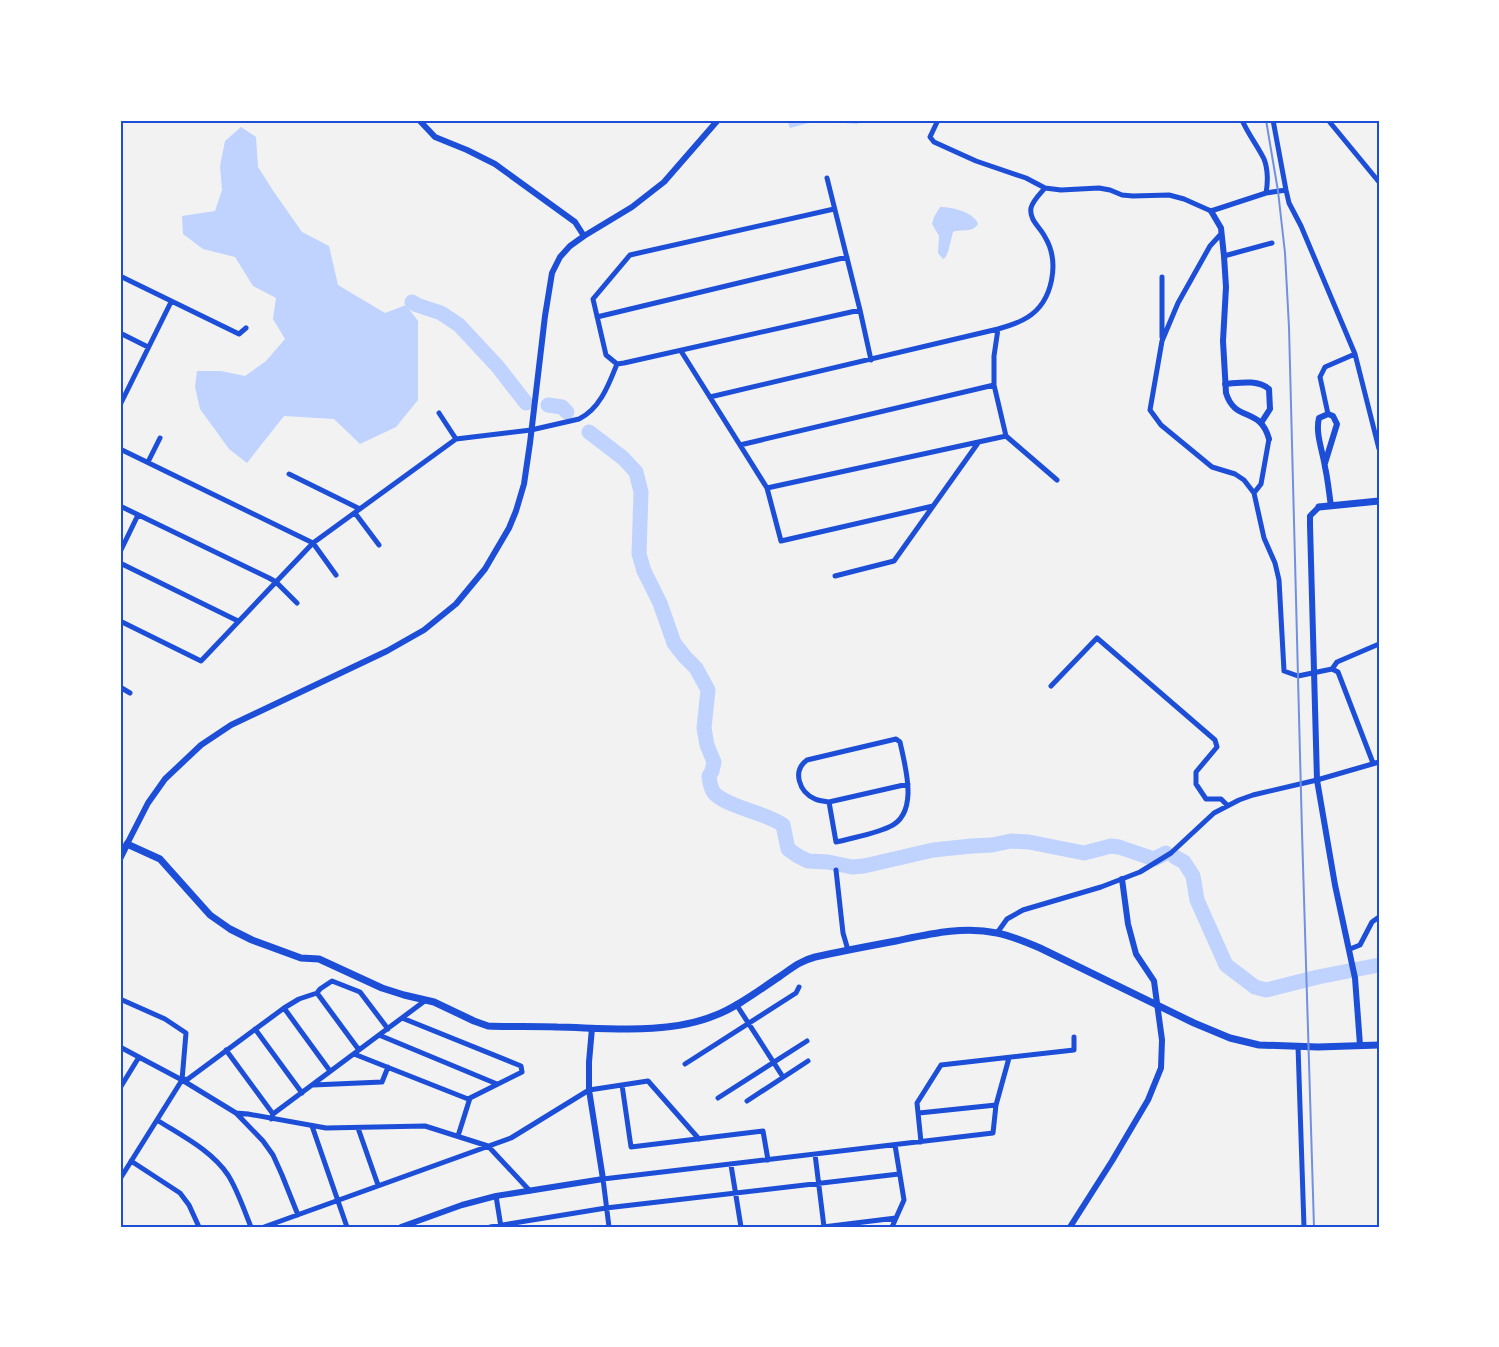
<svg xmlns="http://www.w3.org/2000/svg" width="1499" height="1347" font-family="Karla,sans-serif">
<rect width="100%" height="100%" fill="#f2f2f2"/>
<!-- water -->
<path fill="#bfd3fe" d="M787 120H858V124L816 121 790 128Z
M241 127 256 137 258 167 274 192 302 232 329 246 338 285 385 313 406 305 418 321V400L396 427 360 444 334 419 284 416 247 463 229 449 200 409 195 387 197 371H221L245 376 266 361 285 339 273 319 276 298 253 286 235 257 203 249 183 234 182 216 215 211 222 190 220 166 225 141Z
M940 207C952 207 974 212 978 224 971 234 963 228 953 232L948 252 945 258 943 259 938 253 939 236 932 224 934 217Z"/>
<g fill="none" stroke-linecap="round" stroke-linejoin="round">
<!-- river -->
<path stroke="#bfd3fe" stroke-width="15" d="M412 302 417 305 441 313 459 325 498 367 526 403
M548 405 562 407 567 412
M589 432 623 458 636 472 641 492 639 554 644 571 660 603 674 643 685 657 696 668 708 690 704 728 707 745 714 762 712 771 709 776C710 782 710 789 715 794 730 808 764 812 783 825L788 849 798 856 808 861 828 862 852 867 864 866 933 850 972 846 992 845 1011 841 1029 842 1084 853 1111 846 1119 847 1154 859 1166 853
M1175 857 1184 862 1193 876 1197 900 1226 965 1255 987 1266 990 1318 977 1379 965"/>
<!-- minor -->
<path stroke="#1d4ed8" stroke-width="5" d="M938 120 930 137 934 142 976 161 1026 178 1045 188 1061 190 1099 188 1110 190 1122 195 1133 196 1169 195 1184 199 1211 211 1266 193 1286 190
M1242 120C1248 134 1257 145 1264 159 1268 169 1268 183 1266 193
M1273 120 1286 190 1289 203 1301 226 1355 354 1379 449
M1328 120 1379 182
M827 178 860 310 871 360
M834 209 630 255 593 299 606 355 617 364 624 363 860 310
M1221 234 1210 246 1178 303 1162 341 1150 410 1161 425 1212 467 1235 474 1244 480 1254 493 1264 538 1275 563 1279 580 1284 671 1298 676 1332 669 1338 672 1373 763
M1224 256 1272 243
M120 276 239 334 246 328
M1162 277V337
M597 317 847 257
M120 333 148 347
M681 351 767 488 781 541 933 506
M994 385V356L998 329
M710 397 998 329C1009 326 1019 323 1028 317 1053 301 1060 262 1045 237 1040 227 1029 220 1031 208 1033 200 1040 194 1045 188
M120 405 171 302
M439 413 456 439
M1328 414 1320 377 1325 367 1355 354
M740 445 994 385 1006 436 1057 480
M120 449 313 543 336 575
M148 462 160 438
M289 474 360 509
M767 488 1006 436
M1254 493 1261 484 1269 439
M120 506 269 578 276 582 297 603
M355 513 379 545
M120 552 138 515
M120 563 238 621
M835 576 894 561 978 443
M120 621 201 661 313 543 456 439 531 430 579 419C600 409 609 384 617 364
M1332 669 1337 662 1379 644
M1051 686 1097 638 1215 740 1217 747 1196 772V784L1206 799H1221L1227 805
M120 687 130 693
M829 802 836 842C852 838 874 834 889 827 920 814 905 766 900 742L896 739 807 760C792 771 799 792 815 799 819 801 824 801 829 802L908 784
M836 870 843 933 848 950
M997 933 1007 919 1023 910 1101 887 1140 872 1171 853 1214 813 1239 800 1253 795 1317 780 1379 762
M1350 949 1360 945 1372 922 1379 917
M317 993 359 1050
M120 999 165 1019 186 1033 182 1080 120 1179
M736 1004 783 1077
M284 1008 330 1071
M255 1029 302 1093
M379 1035 497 1084
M1298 1046 1304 1227
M120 1047 182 1080 236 1113 263 1141 273 1155 282 1175 298 1215
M226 1050 273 1114
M354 1054 468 1099 522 1072 521 1066 402 1018
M685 1064 796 993 799 987
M182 1080 188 1079 284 1008 299 999 317 993 320 989 332 981 360 992 388 1029
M313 1085 382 1082 388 1067
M622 1085 631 1147 763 1131 768 1160
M120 1088 139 1057
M718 1098 807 1041
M747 1101 808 1061
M236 1113 248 1114 326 1128 425 1126 488 1146 530 1191
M919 1113 996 1105
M271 1119 273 1114 426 1000
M157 1120C182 1136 211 1150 228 1175 238 1191 244 1210 251 1227
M312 1126 347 1227
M358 1128 378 1185
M458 1136 470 1098
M921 1142 917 1103 941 1065 1074 1050V1037
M815 1154 824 1227
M131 1161 180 1193 189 1205 199 1227
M731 1165 741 1227
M496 1196 501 1227
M264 1227 511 1138 589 1090 648 1081 699 1139
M490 1227 606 1208 899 1174
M609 1227 603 1179 993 1133 996 1105 1009 1058
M823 1227 896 1218
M892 1227 904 1200 895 1145"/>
<!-- tertiary -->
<path stroke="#1d4ed8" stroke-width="6" d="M419 120 435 137 467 150 495 164 575 222 584 236
M1211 211 1221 228 1224 256 1226 287 1223 341 1226 393C1235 423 1260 406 1269 439
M1225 384C1239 383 1257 379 1269 389L1270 409 1261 423
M1325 463 1337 424 1333 416 1328 414 1319 418C1315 433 1323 452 1325 467 1328 480 1329 493 1331 506
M1319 507 1310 516V525L1317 780 1335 885 1355 978 1360 1045
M127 844 148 803 165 779 201 745 231 725 387 651 424 630 456 604 485 569 509 528 516 511 524 484 530 443 545 316 552 273 560 257 570 246 584 236 632 207 664 182 718 120
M401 1227 462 1205 496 1196 603 1179 589 1090V1062L592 1028
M1070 1227 1112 1161 1148 1100 1161 1068 1162 1040 1154 981 1136 954 1128 924 1122 879"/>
<!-- secondary -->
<path stroke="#1d4ed8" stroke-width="7" d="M1319 507 1379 501
M120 858 127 844 160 859 210 915 230 929 252 940 301 958 319 959 382 988 404 995 434 1002 474 1021 488 1026C511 1027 534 1026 557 1027 608 1028 669 1035 716 1015 739 1006 759 990 779 977 792 968 800 961 815 957 842 951 869 946 896 941 930 934 963 926 997 933 1012 936 1026 942 1040 948L1194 1023 1230 1038 1259 1045 1318 1047 1379 1045"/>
<!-- rail -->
<path stroke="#7290e2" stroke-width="2" d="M1266 120 1278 191 1285 253 1289 327 1302 832 1314 1227"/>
</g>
<!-- border -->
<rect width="1499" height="1347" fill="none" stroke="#ffffff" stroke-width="243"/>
<rect x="122" y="122" width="1256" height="1104" fill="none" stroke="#1d4ed8" stroke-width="2"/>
</svg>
